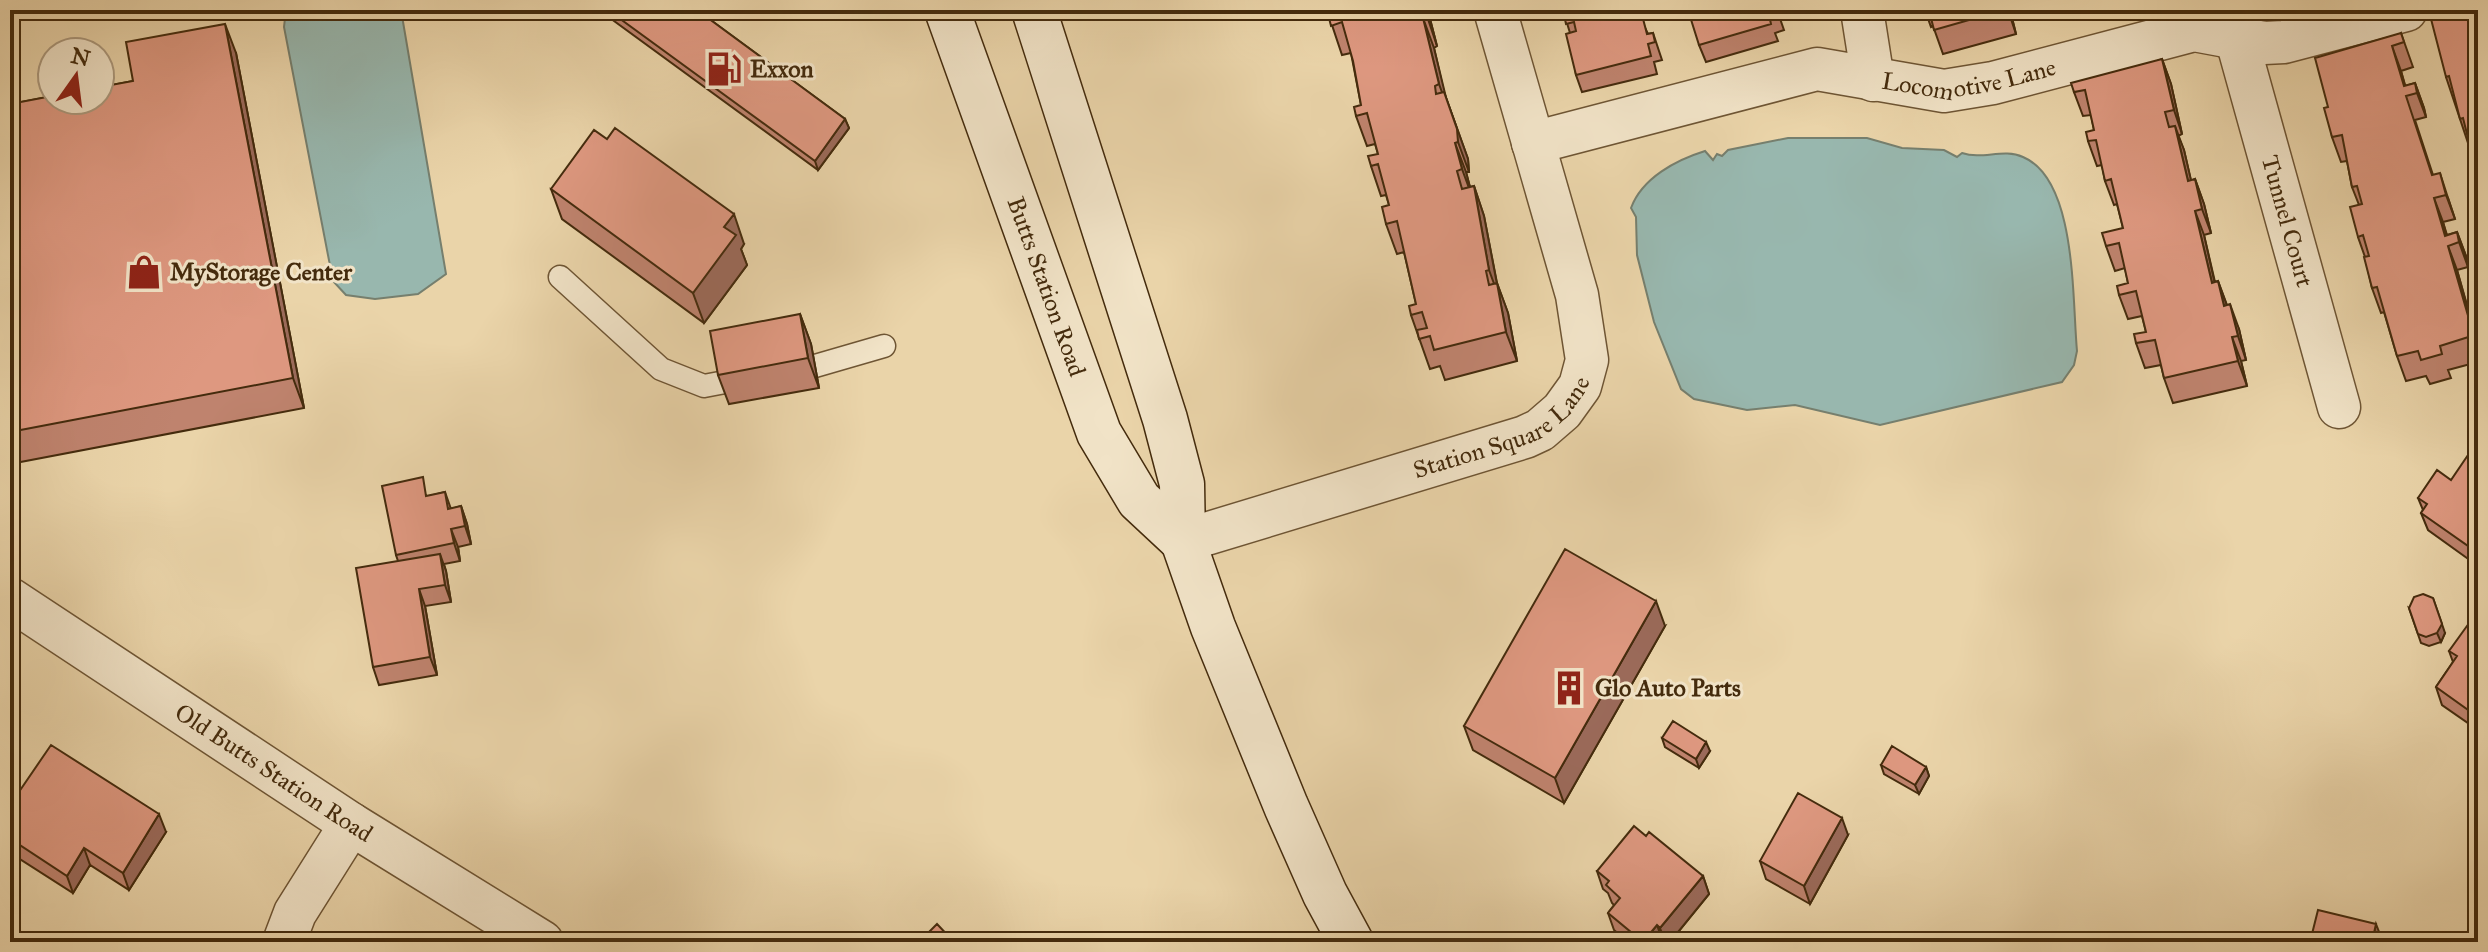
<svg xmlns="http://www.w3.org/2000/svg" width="2488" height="952" font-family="'IM FELL Great Primer',serif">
<rect width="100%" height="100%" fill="#ead4a9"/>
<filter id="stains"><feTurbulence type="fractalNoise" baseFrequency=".0025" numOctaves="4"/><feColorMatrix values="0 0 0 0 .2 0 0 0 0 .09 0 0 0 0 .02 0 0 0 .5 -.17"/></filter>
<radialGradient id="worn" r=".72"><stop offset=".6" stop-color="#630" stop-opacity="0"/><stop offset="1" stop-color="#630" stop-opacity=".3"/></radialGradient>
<!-- water -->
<path fill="#98b7ae" stroke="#767f6e" stroke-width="2" d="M286 10H401L446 274 418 294 375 299 346 295 333 281 284 27Z
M1788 138H1867L1902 148 1944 150 1957 157 1962 153C1983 160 2003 148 2023 157 2077 180 2072 298 2077 351L2074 365 2062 382 1880 425 1795 405 1747 410 1694 399 1681 389 1654 322 1637 255 1636 217 1631 208C1642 178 1676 160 1705 151L1713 160 1717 154 1722 156 1728 150Z"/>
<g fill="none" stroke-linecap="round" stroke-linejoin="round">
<!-- lane casing -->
<g stroke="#6e5534" stroke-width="25">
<path id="lane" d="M560 277 661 369 704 386 725 382
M815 366 884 346"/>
</g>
<!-- street casing -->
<g stroke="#6e5534" stroke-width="45">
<g id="street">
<path d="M1862 10 1873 80"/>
<path id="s1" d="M2230 15 2339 407"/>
<path id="s2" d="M1533 143 1817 69 1944 91 1993 83 2194 30 2264 43 2284 42 2406 10"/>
<path id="s3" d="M1183 541 1525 437 1540 430 1562 411 1580 386 1587 360 1577 295 1495 10"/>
<path id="s4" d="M10 599 351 824 542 942"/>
<path d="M284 942 295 913 351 824"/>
</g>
</g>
<!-- secondary casing -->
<g stroke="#442b0d" stroke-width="47">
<g id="secondary">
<path id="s5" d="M947 10 1099 433 1139 500 1183 541"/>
<path d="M1034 10 1165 419 1182 484 1183 541 1213 627 1286 806 1325 894 1351 942"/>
</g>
</g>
<!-- lane -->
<use href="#lane" stroke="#f1e3c7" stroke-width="22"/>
<!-- street -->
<use href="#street" stroke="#f1e3c7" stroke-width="42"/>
<!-- secondary -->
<use href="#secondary" stroke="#f1e3c7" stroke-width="44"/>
</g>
<!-- wall -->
<path fill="#bf836e" stroke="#442b0d" stroke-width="2" d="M599 10H697L845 119 849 128 818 170Z
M1327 10 1429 15 1437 46 1434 48 1444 92 1468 159 1469 172H1466L1470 187 1474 186 1484 216 1497 283 1508 313 1517 361 1445 380 1440 366 1430 369 1411 315 1416 304 1404 252 1397 254 1386 224 1389 205 1386 195 1381 196 1371 166 1378 154 1375 144 1367 146 1356 116 1361 105 1351 53 1342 55Z
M1563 10H1638L1639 15 1648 34 1653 33 1662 60 1654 62 1657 74 1582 92 1576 75 1570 33Z
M1777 10 1784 30 1775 33 1778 41 1706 62 1699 45Z
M1925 10H2010L2016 34 1943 54 1933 26 1931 27Z
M2076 10H2107L2079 19Z
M2465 10 2473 158 2446 77Z
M2401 33 2413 67 2401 71 2405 86 2415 83 2424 108 2426 117 2415 120 2433 175 2448 198 2455 219 2443 222 2447 235 2457 232 2466 256 2468 267 2457 270 2473 326 2478 324V362L2448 370 2451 378 2430 384 2426 376 2406 381 2397 356 2384 312 2381 313 2372 288 2365 257 2358 237 2359 205 2352 187 2347 161 2341 162 2332 137 2328 107Z
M236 53 304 408 10 464V104L133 81Z
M2162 59 2171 84 2182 134 2178 136 2184 150 2191 181 2195 179 2204 204 2211 233 2204 235 2215 282 2218 281 2227 305 2239 329 2246 360 2241 361 2247 386 2173 403 2164 378 2161 365 2145 368 2136 343 2146 332 2142 316 2128 319 2119 295 2128 283 2125 268 2115 271 2106 246 2123 228 2117 204 2114 205 2105 181 2102 165 2097 166 2088 141 2094 130 2091 115 2083 116 2074 92Z
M551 189 744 244 741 249 747 265 704 323 562 219Z
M800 314 811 344 819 388 729 404 718 375Z
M2451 480 2478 566 2428 530 2421 513 2423 510 2418 498Z
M445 492 451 509 461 506 467 524 471 544 458 547 460 561 444 564 446 571 451 602 425 606 437 675 379 685 373 667 398 561 396 555 429 496Z
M2409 608 2445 633 2441 642 2429 646 2421 643Z
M2478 623V730L2442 705 2436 687 2453 662 2449 651Z
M1665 626 1564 803 1473 750 1464 726Z
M1662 738 1710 751 1699 768 1665 747Z
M1881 765 1926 767 1929 776 1919 794 1884 774Z
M10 805 166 832 129 890 90 865 73 893 18 858 10 871Z
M1848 835 1810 904 1766 879 1760 861Z
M1597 871 1703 876 1709 894 1670 942H1628L1614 930 1608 913 1614 905 1612 903 1608 893 1603 889Z"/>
<!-- shaded-wall -->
<path fill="#9b6a5a" stroke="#442b0d" stroke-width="2" d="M1425 10H1427L1429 15 1437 46Z
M2008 10H2010L2016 34Z
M1423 18 1434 48 1450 114 1439 84Z
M225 24 236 53 304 408 293 378Z
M2392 46 2401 71 2408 95 2404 86Z
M2162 59 2171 84 2182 134 2174 110Z
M2415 83 2424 108 2426 117 2417 93Z
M1444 92 1468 159 1469 172 1458 142Z
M845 119 849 128 818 170 815 161Z
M2175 126 2184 150 2197 206 2188 181Z
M1455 143 1466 172 1473 199 1462 169Z
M2440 173 2448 198 2455 219 2446 195Z
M2195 179 2204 204 2211 233 2202 209Z
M1474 186 1484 216 1500 300 1489 270Z
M2434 198 2443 222 2449 245 2445 236Z
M2195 211 2204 235 2220 307 2212 283Z
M734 214 744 244 741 249 747 265 704 323 693 293 724 227Z
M2457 232 2466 256 2468 267 2459 242Z
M2448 246 2457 270 2475 335 2471 326Z
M2218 281 2227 306H2224Z
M1497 283 1508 313 1517 361 1506 332Z
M2230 304 2239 329 2246 360 2238 336Z
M800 314 811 344 819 388 808 358Z
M2232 337 2241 361 2247 386 2238 361Z
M461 506 467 524 471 544 465 526Z
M451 529 458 547 460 561 454 543Z
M2478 538V566L2471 548Z
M440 554 446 571 451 602 445 585Z
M419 589 425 606 437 675 430 657Z
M2433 598 2445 633 2441 642 2437 633Z
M1656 601 1665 626 1564 803 1555 778Z
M1706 742 1710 751 1699 768 1696 759Z
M1926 767 1929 776 1919 794 1915 785Z
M159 814 166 832 129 890 123 873Z
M1842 818 1848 835 1810 904 1804 886Z
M12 840 18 858 10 871V843Z
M84 848 90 865 73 893 67 876Z
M1703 876 1709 894 1670 942H1665L1660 928Z
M2376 924 2383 942H2372Z
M1657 925 1663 942H1643Z"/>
<!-- building -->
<path fill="#de9880" stroke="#442b0d" stroke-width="2" d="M608 10H697L845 119 815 161Z
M1327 10H1425L1426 16 1423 18 1439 84 1435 86 1436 94 1444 92 1457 129 1458 142 1455 143 1462 169 1457 171 1462 189 1474 186 1489 270 1486 271 1489 285 1497 283 1506 332 1434 350 1430 336 1419 339 1417 330 1427 328 1422 312 1411 315 1409 306 1416 304 1397 221 1386 224 1382 207 1389 205 1378 164 1371 166 1368 156 1378 154 1367 113 1356 116 1354 107 1361 105 1353 61 1342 22 1331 26Z
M1563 10H1636L1637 16 1642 15 1647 34 1653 33 1655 42 1648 44 1651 56 1576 75 1566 34 1576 31 1574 22 1566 24Z
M1688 10H1777L1778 12 1769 15 1771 24 1699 45Z
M1929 10H2004L1934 30Z
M2465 10H2478V190L2469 159 2473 158 2463 118 2460 119 2449 76 2446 77 2431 19Z
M225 24 293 378 10 432V104L52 96V100H100V87L133 81 126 42Z
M2401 33 2404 42 2392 46 2404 86 2415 83 2417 93 2406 96 2432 175 2440 173 2446 195 2434 198 2445 236 2457 232 2459 242 2448 246 2471 326 2478 324V334L2440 346 2442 354 2421 360 2418 351 2397 356 2377 287 2372 288 2364 257 2369 256 2363 235 2358 237 2350 207 2362 204 2357 186 2352 187 2342 135 2332 137 2324 108 2328 107 2315 58Z
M2162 59 2174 110 2165 112 2169 127 2175 126 2188 181 2195 179 2202 209 2195 211 2212 283 2218 281 2224 306 2230 304 2238 336 2232 337 2238 361 2164 378 2155 340 2136 343 2134 334 2146 332 2136 291 2119 295 2117 286 2128 283 2119 243 2106 246 2102 233 2123 228 2111 179 2105 181 2096 140 2088 141 2086 132 2094 130 2085 90 2074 92 2071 83Z
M615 128 734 214 724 227 736 235 693 293 551 189 594 130 607 139Z
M800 314 808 358 718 375 710 331Z
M2468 455 2478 465V538L2471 548 2421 513 2427 504 2418 498 2437 470 2451 480Z
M423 477 426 496 445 492 448 509 461 506 465 526 451 529 454 543 396 555 382 486Z
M1565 549 1656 601 1555 778 1464 726Z
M440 554 445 585 419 589 430 657 373 667 356 568Z
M2423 594 2433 598 2442 624 2437 633 2426 637 2418 634 2409 608 2414 597Z
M2472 619 2478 623V717L2436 687 2457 656 2449 651Z
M1673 721 1706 742 1696 759 1662 738Z
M51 745 159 814 123 873 84 848 67 876 12 840 10 843V805Z
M1892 746 1926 767 1915 785 1881 765Z
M1798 793 1842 818 1804 886 1760 861Z
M1634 826 1646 836 1649 832 1703 876 1660 928 1657 925 1643 942 1608 913 1620 898 1606 885 1609 881 1597 871Z
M2318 910 2376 924 2372 942H2310Z
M937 924 954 942H919Z"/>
<!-- icons -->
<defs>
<g id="fuel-bare" transform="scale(2.76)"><path d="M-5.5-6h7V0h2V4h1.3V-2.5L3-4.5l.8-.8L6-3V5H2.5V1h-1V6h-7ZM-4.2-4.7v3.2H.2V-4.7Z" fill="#8f2418" stroke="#f1e3c7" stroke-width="2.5" paint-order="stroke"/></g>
<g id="shop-bare" transform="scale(2.76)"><path d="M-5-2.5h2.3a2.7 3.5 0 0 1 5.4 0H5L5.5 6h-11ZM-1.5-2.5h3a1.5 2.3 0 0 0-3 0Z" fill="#8f2418" stroke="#f1e3c7" stroke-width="2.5" paint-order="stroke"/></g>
<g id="building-bare" transform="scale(2.76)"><path d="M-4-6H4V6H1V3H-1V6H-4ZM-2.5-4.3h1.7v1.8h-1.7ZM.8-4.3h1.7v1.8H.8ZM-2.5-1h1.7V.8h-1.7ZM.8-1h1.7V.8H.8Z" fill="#8f2418" stroke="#f1e3c7" stroke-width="2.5" paint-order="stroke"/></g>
</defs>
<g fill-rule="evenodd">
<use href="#fuel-bare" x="724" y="69"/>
<use href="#shop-bare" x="144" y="272"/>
<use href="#building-bare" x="1569" y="688"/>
</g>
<g text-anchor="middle" stroke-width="6" stroke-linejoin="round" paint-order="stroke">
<!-- poi labels -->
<g font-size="24" font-weight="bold" fill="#442b0d" stroke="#f1e3c7" text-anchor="start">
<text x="750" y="77">Exxon</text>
<text x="170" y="280">MyStorage Center</text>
<text x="1595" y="696">Glo Auto Parts</text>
</g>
<!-- street labels -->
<g font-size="24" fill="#442b0d" stroke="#f1e3c7">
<text dy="8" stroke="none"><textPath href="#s2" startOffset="448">Locomotive Lane</textPath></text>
<text dy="8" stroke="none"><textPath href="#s1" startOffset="214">Tunnel Court</textPath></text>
<text dy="8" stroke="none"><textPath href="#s5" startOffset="294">Butts Station Road</textPath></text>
<text dy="8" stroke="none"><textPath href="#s3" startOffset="342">Station Square Lane</textPath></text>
<text dy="8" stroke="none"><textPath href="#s4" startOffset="316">Old Butts Station Road</textPath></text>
</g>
</g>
<!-- margin -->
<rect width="2488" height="952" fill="none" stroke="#ead4a9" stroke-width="40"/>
<rect x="12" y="12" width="2464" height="928" fill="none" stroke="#442b0d" stroke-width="4"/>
<rect x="20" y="20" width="2448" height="912" fill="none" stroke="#442b0d" stroke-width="2"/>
<!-- north arrow -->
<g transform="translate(76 76) rotate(14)"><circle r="38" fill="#f1e3c7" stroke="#ac997d" stroke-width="2"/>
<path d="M0-6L14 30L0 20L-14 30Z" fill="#8f2418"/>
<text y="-12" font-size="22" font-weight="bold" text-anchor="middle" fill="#442b0d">N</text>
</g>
<rect width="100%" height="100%" filter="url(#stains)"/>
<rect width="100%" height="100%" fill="url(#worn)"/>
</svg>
